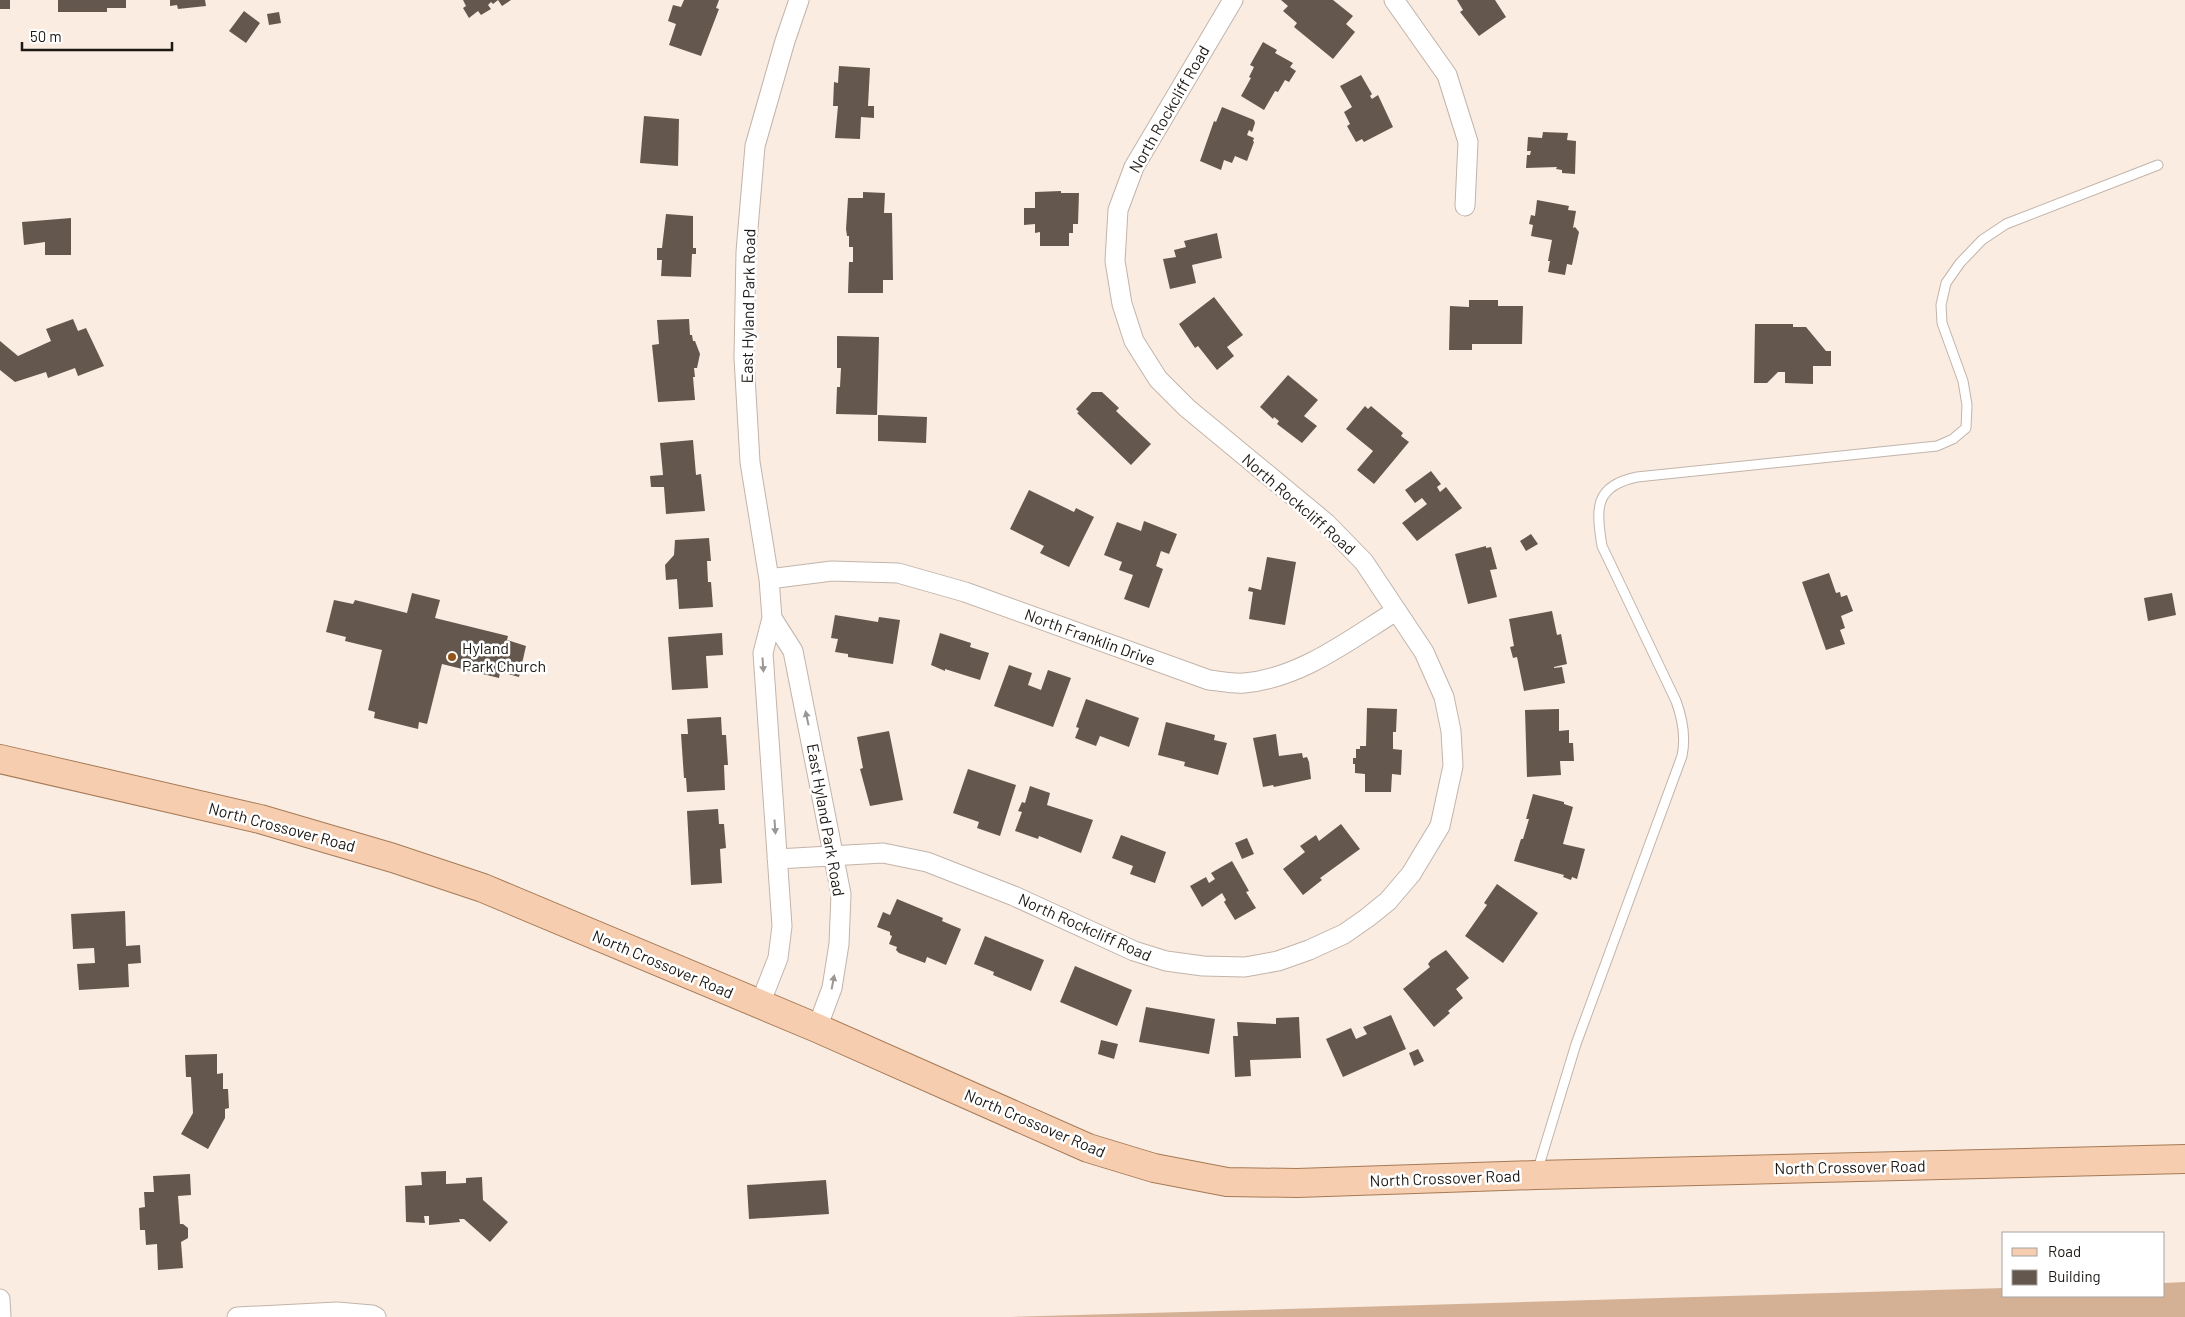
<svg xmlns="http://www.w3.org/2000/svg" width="2185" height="1317" font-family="Barlow,sans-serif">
<rect width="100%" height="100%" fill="#faece1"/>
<!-- forest -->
<path fill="#d4b195" d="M2185 1282V1317H1011L2004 1288V1296H2164V1283Z"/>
<!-- building -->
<path fill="#64584e" d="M0 0H10V9H0Z
M58 0H126V8H107V12H58Z
M170 0H205L206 6 178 9 177 5 170 6Z
M463 0H511L502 6 498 0 493 4 491 2 488 5 491 9 481 15 478 11 469 18 463 8 466 6Z
M684 0H719L716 8 719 9 701 56 669 45 676 24 668 21 673 5 681 7Z
M1281 0H1333L1353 16 1346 24 1355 32 1333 59 1294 27 1297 23 1283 11 1288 6Z
M1457 0H1495L1506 17 1479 36 1460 12 1463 10Z
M244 11 260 23 246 43 229 31Z
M279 12 281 23 269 25 267 14Z
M1263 42 1277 50 1275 53 1293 63 1290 67 1296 71 1289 82 1285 80 1278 92 1275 91 1264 110 1241 96 1251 78 1249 77 1254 67 1250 65Z
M839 66 870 68 868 106H874V118L861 117 860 139 835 138 838 106H833L834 82 838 83Z
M1361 75 1372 94 1370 96 1372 99 1378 95 1393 127 1364 142 1362 139 1356 142 1347 126 1350 124 1344 112 1352 107 1340 86Z
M1222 107 1254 120 1255 123 1252 132 1249 130 1247 135 1254 138 1253 141 1254 142 1247 161 1235 156 1232 163 1224 160 1221 170 1200 161 1214 121 1216 122Z
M644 116 679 119 678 166 640 163Z
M1543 132 1568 133 1567 140 1576 141 1575 174 1562 173V170L1556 169 1557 167 1526 168 1527 155H1530L1531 151H1527L1528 137 1542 138Z
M1061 191V193H1079L1078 224H1073V233H1069V246H1040V232L1035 233V224L1024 225V208H1035V192Z
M863 192 885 193 884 213H892L893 280H883V293H848L849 262H853V247H849V236H847L846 229 848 198H863Z
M1537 200 1569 206 1568 210 1576 211 1573 228 1575 227 1579 232 1572 265 1567 264 1565 275 1548 272 1550 261H1548L1552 240 1531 236 1533 225 1529 224 1531 215 1535 216Z
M666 214 693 216V248H696V254H692L691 277 661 276 662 260H657V248H662Z
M71 218V255H45V242L24 245 22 222Z
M1217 233 1222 258 1192 265 1196 283 1170 289 1163 259 1176 257 1174 250 1186 247 1184 241Z
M1214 297 1243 335 1227 347 1234 356 1217 370 1198 346 1195 348 1179 324Z
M1469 300H1498V306H1523L1522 344H1472V350H1449L1450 306 1469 307Z
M73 319 78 331 86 328 104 366 78 376 75 368 48 378 46 372 15 382 0 370V341L18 356 51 341 46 329Z
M689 319 690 335H692L693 341H695L700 354 697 368H694L695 377H693L695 400 658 402 652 345 659 344 657 320Z
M1755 324H1793V327H1806L1826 351H1831V366H1813V384L1785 383V372H1778L1767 383H1754Z
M837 336 879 337 877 415 836 414 837 387H840L841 368H837Z
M1288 375 1318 400 1304 416 1317 426 1302 443 1277 424 1279 421 1274 417 1273 419 1260 407Z
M1092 392H1102L1119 408 1116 411 1151 444 1131 465 1077 413 1079 412 1076 409Z
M1365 406 1368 409 1371 406 1403 433 1401 436 1409 442 1374 484 1357 470 1373 451 1346 429Z
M878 415 927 417 926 443 878 441Z
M693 440 696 475 701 474 705 511 666 514 664 487H651L650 476 663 475 660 443Z
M1431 471 1441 484 1437 487 1440 492 1446 487 1462 508 1417 541 1402 523 1427 504 1422 498 1415 503 1405 490Z
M1029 490 1074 512 1076 508 1094 517 1069 567 1040 553 1044 546 1010 529Z
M1144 521 1177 534 1169 554 1161 551 1156 566 1163 569 1149 608 1124 599 1133 575 1119 570 1122 562 1104 555 1117 522 1141 531Z
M1531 534 1538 544 1526 551 1520 541Z
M709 538 711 561H707L708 582H711L713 607 679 609 677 579 666 580 665 565 674 555 675 540Z
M1486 546V548L1491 547 1497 569 1490 570 1497 597 1468 604 1455 554Z
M1267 557 1296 562 1285 625 1249 619 1253 592 1248 591 1249 587 1261 590Z
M1829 573 1836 593 1840 592 1841 597 1847 595 1853 611 1841 616 1845 628 1840 630 1845 644 1826 650 1802 582Z
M412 593 440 600 435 618 508 636 507 640 526 646 519 677 500 672 499 678 442 664 427 724 419 722 418 729 374 718 375 712 368 710 382 650 345 641 346 637 326 632 334 600 353 604 355 600 407 613Z
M2172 593 2176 615 2148 621 2144 598Z
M1552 611 1557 635 1561 634 1567 664 1554 667V668L1562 667 1565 683 1524 691 1517 657 1513 658 1510 647 1514 646 1509 619Z
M835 615 878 622 879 617 900 620 893 664 848 657V654L835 652 838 639 831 638Z
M722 633 723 655 706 656 708 688 672 690 668 637Z
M940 633 971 643 970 647 989 653 980 680 945 669V671L931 665Z
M1009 665 1032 673 1028 685 1041 690 1048 670 1071 678 1053 727 994 706Z
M1086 699 1139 718 1129 747 1100 736 1096 746 1075 738 1079 728 1076 727Z
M1367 708 1397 709 1396 732H1393V749L1402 750 1401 775 1392 774 1391 792H1365V774L1355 773V764H1353V758H1356V749H1360V746H1366Z
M1559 709V731L1569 730V743H1573L1574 761H1560L1561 775 1527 777 1525 710Z
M721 717 722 735H726L728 765H724L725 790 687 792 686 778H684L681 734H688L687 719Z
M1166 722 1215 735 1214 740 1227 743 1218 775 1184 766 1185 762 1158 755Z
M889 731 903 800 870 806 860 769 863 768 857 737Z
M1276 734 1279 756 1302 753 1303 758 1307 757 1309 762 1311 779 1274 787 1273 785 1263 787 1253 738Z
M968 769 1016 785 1000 836 977 828 979 822 953 813Z
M1030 786 1050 793 1047 805 1093 820 1081 853 1039 836 1038 839 1015 831 1022 812 1018 811 1022 802 1025 803Z
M1533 794 1564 802V804L1573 807 1563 844 1585 849 1577 879 1572 877 1571 880 1563 877 1564 875 1514 861 1521 839H1523L1529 819H1526Z
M718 809 719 824H724L726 848 720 849 722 883 691 885 687 811Z
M1341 824 1360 849 1320 878 1322 880 1303 895 1283 869 1305 852 1300 846 1316 835 1319 841Z
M1121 835 1166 852 1155 883 1130 874 1133 866 1112 858Z
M1247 838 1254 854 1242 859 1235 843Z
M1232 861 1249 891 1246 892 1256 908 1235 920 1224 902 1226 900 1222 893 1202 907 1190 886 1206 877 1209 883 1215 879 1211 873Z
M1497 884 1538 913 1503 963 1465 936 1487 905 1484 903Z
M897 899 943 918 942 921 961 929 946 965 927 957 925 963 899 953 896 950 897 947 889 944 892 936 890 935V932L877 927 883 912 890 915Z
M125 911 126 946 140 945 141 963 128 964 129 987 79 990 77 964 95 963 94 948 73 949 71 914Z
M985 936 1044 960 1031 991 993 975 994 972 974 964Z
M1446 950 1469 978 1456 989 1463 998 1448 1011 1450 1013 1434 1027 1403 989 1430 967 1428 964 1431 960Z
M1075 966 1132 990 1117 1026 1060 1002Z
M1146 1007 1215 1019 1209 1054 1139 1042Z
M1391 1015 1406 1049 1343 1077 1326 1039 1351 1028 1356 1039 1367 1034 1363 1027Z
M1299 1017 1301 1058 1250 1060 1251 1076 1235 1077 1233 1036H1238L1237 1022 1276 1024V1018Z
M1101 1040 1118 1044 1114 1059 1098 1054Z
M1418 1049 1424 1061 1414 1066 1409 1053Z
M217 1054V1074L223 1073V1089H228L229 1108 225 1109V1118L208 1149 181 1134 193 1113 191 1077H186L185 1055Z
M446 1171V1184L466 1183V1178L482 1177 483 1200 508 1222 490 1242 464 1219H459L460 1222 429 1225V1216H424L425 1223 406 1222 405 1186 422 1185 421 1172Z
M190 1174 191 1195 178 1196 180 1224H183L188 1228V1238L181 1242 183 1268 158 1270 157 1244 146 1245 145 1230H140L139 1208 145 1207 144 1192H154L153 1176Z
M826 1180 829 1214 749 1219 747 1185Z"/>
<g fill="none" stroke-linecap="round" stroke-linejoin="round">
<!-- lane casing -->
<g stroke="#c2b4aa" stroke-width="11">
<path id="lane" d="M1537 1172 1576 1044 1682 756C1686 737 1683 720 1676 701L1602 546C1596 508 1594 486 1637 477L1937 446 1953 439 1966 428 1967 405 1963 381 1942 323 1941 305 1946 283 1960 263 1982 240 2006 224 2158 165"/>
</g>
<!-- street casing -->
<g stroke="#c2b4aa" stroke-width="21">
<path id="street" d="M1394 0 1447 75 1468 142 1465 206
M769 579 832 571 898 573 965 592 1209 680C1220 681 1233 684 1244 683 1301 678 1349 640 1396 611
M772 618 793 651 841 894 839 944 832 988 817 1028
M777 859 883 853 927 862 1014 896 1134 951 1166 961 1203 966 1245 967 1278 961 1309 950 1344 934 1367 918 1388 901 1411 874 1440 826 1453 766 1451 731 1444 697 1424 652 1364 562 1326 523 1187 408 1158 379 1134 341 1122 304 1115 261 1118 210 1134 167 1233 0
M760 1004 778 958 782 926 763 653 772 618 769 579 750 462 744 358 746 252 755 146 785 41 799 0
M0 1299 1 1317
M237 1317 337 1312 372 1315 376 1317"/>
</g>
<!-- primary casing -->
<g stroke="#a67a56" stroke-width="30">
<path id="primary" d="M0 759 260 819 393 858 483 888 817 1028 1088 1148 1154 1168 1227 1182 1297 1183 1536 1175 2185 1159"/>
</g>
<!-- lane -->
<use href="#lane" stroke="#fff" stroke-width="9"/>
<!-- street -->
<use href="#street" stroke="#fff" stroke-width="19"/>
<!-- primary -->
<use href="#primary" stroke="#f6ceaf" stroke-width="28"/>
</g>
<!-- one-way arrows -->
<defs><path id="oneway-solid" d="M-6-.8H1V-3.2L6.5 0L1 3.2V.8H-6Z" transform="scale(1.25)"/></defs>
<g fill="#999795">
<use href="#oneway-solid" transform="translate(763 665) rotate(86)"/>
<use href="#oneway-solid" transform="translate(807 718) rotate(-102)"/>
<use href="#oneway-solid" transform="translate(775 827) rotate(86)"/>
<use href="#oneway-solid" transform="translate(833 982) rotate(-79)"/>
</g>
<!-- markers -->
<circle fill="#925419" stroke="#fff" stroke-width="2" cx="452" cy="657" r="5"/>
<g text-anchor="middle" stroke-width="5" stroke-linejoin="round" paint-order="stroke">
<!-- street labels -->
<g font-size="16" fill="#1d1814" stroke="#fff">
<text transform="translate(1169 109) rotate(-60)" y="6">North Rockcliff Road</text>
<text transform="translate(748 306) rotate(-89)" y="6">East Hyland Park Road</text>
<text transform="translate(1299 504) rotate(41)" y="6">North Rockcliff Road</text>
<text transform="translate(1090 637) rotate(20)" y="6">North Franklin Drive</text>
<text transform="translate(826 820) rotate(80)" y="6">East Hyland Park Road</text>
<text transform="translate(282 827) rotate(15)" y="6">North Crossover Road</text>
<text transform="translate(1085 927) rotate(24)" y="6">North Rockcliff Road</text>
<text transform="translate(663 964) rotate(23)" y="6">North Crossover Road</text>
<text transform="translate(1035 1123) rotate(23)" y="6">North Crossover Road</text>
<text transform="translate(1850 1167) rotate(-1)" y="6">North Crossover Road</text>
<text transform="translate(1445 1178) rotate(-2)" y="6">North Crossover Road</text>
</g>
<!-- poi labels -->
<g font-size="16" fill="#1d1814" stroke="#fff" text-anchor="start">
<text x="462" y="654">Hyland<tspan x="462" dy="18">Park Church</tspan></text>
</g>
</g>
<!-- legend -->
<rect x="2002" y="1232" width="162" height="65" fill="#ffffff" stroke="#a5a3a1"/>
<rect x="2012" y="1248" width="25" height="8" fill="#f6ceaf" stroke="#a5a3a1"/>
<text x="2048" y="1257" font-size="15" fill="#1d1814">Road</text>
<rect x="2012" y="1270" width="25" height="15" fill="#64584e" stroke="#a5a3a1"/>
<text x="2048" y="1282" font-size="15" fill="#1d1814">Building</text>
<!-- scale -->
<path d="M22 42v8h150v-8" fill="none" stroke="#1d1814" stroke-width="2.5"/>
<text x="30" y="42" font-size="15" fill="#1d1814" stroke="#ffffff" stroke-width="4" paint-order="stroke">50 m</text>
</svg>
